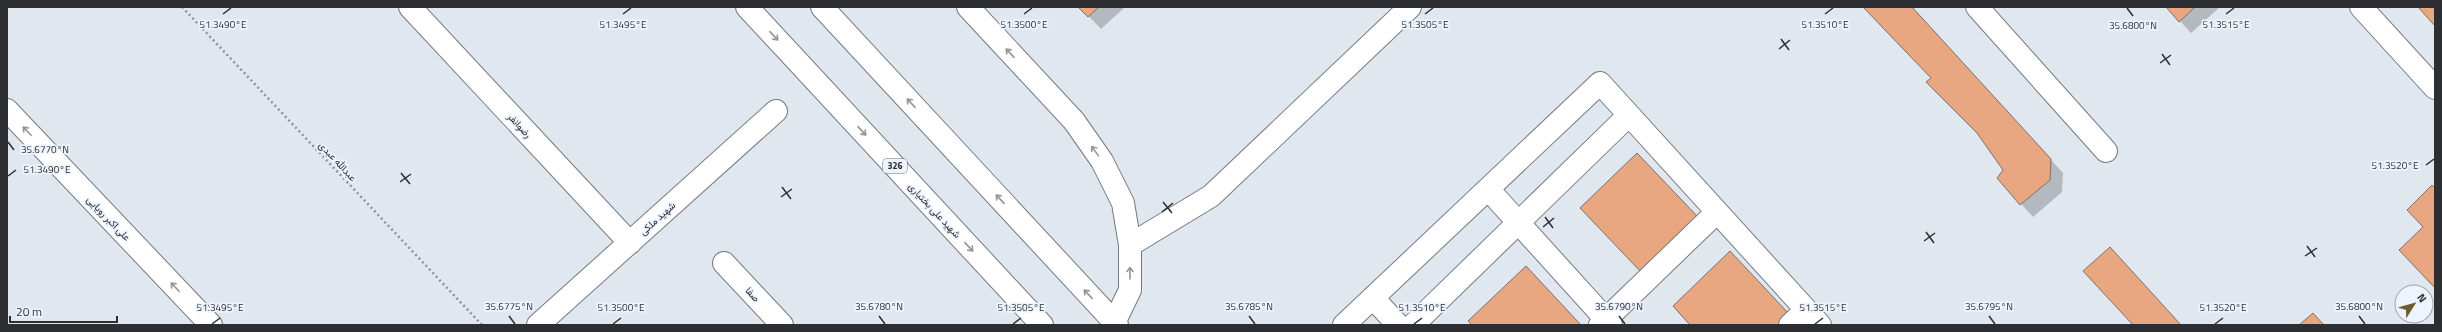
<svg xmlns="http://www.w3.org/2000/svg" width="2442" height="332" font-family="'Titillium Web',Vazirmatn,sans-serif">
<rect width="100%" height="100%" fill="#e1e7ef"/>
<!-- shadow -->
<path fill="#0003" d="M1080 7H1125L1101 29Z
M1865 7H1912L2063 173 2062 192 2033 217 1998 178 2004 170 1978 132 1932 78Z
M2167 7H2220L2191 33Z"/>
<!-- building -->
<path fill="#e8a781" stroke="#7b726d" d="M1078 7H1099L1088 17Z
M1863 7H1912L2051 159 2050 180 2020 205 1997 178 2003 170 1977 133 1926 82 1931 78Z
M2166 7H2195L2179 22Z
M2418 7H2435V26Z
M1637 153 1698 217 1641 272 1580 208Z
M2432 185 2435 188V288L2399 250 2423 227 2407 210Z
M2110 247 2181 325H2133L2083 271Z
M1730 251 1791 316 1781 325H1690L1673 306Z
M1526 266 1581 325H1472L1468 321Z
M2313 313 2324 325H2299Z"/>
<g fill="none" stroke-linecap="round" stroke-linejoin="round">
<!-- lane casing -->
<g stroke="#757a82" stroke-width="24">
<path id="lane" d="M968 7 1074 121 1102 161 1123 203 1130 245V290L1114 323
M1977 7 2106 151
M2361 7 2435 88
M1130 245 1211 196 1410 7"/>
</g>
<!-- street casing -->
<g stroke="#757a82" stroke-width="24">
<path id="street" d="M410 7 630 243
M7 110 211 325
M1488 189 1611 325
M724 263 782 325
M1373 298 1398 325
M538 325 776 111
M1344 325 1600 83 1820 325
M1413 325 1629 115
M1600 325 1717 212
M1790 325 1806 310"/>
</g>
<!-- primary casing -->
<g stroke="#757a82" stroke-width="24">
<path id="primary" d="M747 7 1042 325
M822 7 1117 325"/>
</g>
<!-- path -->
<path stroke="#8e9398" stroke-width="2.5" stroke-dasharray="2 3" stroke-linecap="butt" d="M182 7 482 325"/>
<!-- lane -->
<use href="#lane" stroke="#fff" stroke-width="22"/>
<!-- street -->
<use href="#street" stroke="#fff" stroke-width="22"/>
<!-- primary -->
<use href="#primary" stroke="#fff" stroke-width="22"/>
</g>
<!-- one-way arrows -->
<defs><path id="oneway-shaft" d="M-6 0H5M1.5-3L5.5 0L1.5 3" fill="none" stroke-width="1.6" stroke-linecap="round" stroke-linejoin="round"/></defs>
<g stroke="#969698">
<use href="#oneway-shaft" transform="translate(774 36) rotate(47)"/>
<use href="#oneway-shaft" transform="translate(1010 53) rotate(-133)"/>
<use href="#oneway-shaft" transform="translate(911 103) rotate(-133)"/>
<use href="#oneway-shaft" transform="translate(27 131) rotate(-134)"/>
<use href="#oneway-shaft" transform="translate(862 131) rotate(47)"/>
<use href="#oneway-shaft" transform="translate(1095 151) rotate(-126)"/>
<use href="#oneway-shaft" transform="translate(1000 199) rotate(-133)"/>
<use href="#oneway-shaft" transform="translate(969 247) rotate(47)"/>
<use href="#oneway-shaft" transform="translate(1130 273) rotate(-90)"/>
<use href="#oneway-shaft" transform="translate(175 287) rotate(-134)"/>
<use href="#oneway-shaft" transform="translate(1088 294) rotate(-133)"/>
</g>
<!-- ticks -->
<path fill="none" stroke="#2c2e31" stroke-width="1.5" d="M2127 8 2133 16M223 14 231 8M623 14 631 8M1024 14 1032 8M1425 14 1433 8M1825 14 1833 8M2226 14 2234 8M1781 39 1789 50M1779 49 1790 40M2162 54 2170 65M2160 63 2171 55M8 142 14 150M2426 165 2434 159M401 173 410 184M8 176 16 170M400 182 411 174M782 187 791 199M781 197 792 189M1163 202 1172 213M1162 212 1173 203M1545 217 1553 228M1543 227 1554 218M1926 232 1934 243M1924 241 1935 233M2307 246 2315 257M2305 256 2317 248M509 316 515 324M879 316 885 324M1249 316 1255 324M1619 316 1625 324M1989 316 1995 324M2359 316 2365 324M212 324 220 318M613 324 621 318M1013 324 1021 318M1414 324 1422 318M1815 324 1823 318M2215 324 2223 318"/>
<g text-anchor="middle" stroke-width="3.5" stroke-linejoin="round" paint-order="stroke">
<!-- shield labels -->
<rect fill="#eef4fd" stroke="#66696e" stroke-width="1" x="883" y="159" width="24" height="14" rx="3"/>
<g font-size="9" font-weight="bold" fill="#2c2e31">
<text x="895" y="169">326</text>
</g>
<!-- street labels -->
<g font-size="10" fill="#2c2e31" stroke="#eef4fd">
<text transform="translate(520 125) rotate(47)" y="4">رضوانفر</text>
<text transform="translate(338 161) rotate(47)" y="4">عبدالله عبدی</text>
<text transform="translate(935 210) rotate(47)" y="4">شهید علی بختیاری</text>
<text transform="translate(109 218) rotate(46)" y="4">علی اکبر رویایی</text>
<text transform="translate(657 218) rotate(-42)" y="4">شهید ملکی</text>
<text transform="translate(753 294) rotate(47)" y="4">صفا</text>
</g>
</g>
<g font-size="10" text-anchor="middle" fill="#2c2e31" stroke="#eef4fd" stroke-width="3.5" stroke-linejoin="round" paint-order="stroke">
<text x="223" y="28">51.3490°E</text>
<text x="623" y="28">51.3495°E</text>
<text x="1024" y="28">51.3500°E</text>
<text x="1425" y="28">51.3505°E</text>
<text x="1825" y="28">51.3510°E</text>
<text x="2226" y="28">51.3515°E</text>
<text x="2133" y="29">35.6800°N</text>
<text x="45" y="153">35.6770°N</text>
<text x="2395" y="169">51.3520°E</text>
<text x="47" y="173">51.3490°E</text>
<text x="509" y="310">35.6775°N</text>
<text x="879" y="310">35.6780°N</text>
<text x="1249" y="310">35.6785°N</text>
<text x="1619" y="310">35.6790°N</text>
<text x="1989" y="310">35.6795°N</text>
<text x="2359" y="310">35.6800°N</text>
<text x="220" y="311">51.3495°E</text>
<text x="621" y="311">51.3500°E</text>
<text x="1021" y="311">51.3505°E</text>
<text x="1422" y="311">51.3510°E</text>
<text x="1823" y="311">51.3515°E</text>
<text x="2223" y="311">51.3520°E</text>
</g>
<!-- border -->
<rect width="2442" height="332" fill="none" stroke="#2c2e31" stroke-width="16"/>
<!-- north arrow -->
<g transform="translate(2414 304) rotate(53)"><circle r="19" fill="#eef4fd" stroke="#a0a5ab"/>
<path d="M0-3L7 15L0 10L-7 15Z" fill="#6f5d2b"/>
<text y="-6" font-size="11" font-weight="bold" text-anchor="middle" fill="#2c2e31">N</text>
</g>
<!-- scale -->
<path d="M10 316v6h107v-6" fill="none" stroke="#2c2e31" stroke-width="2"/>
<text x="16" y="316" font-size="12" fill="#2c2e31" stroke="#eef4fd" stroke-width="3" paint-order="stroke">20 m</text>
</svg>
